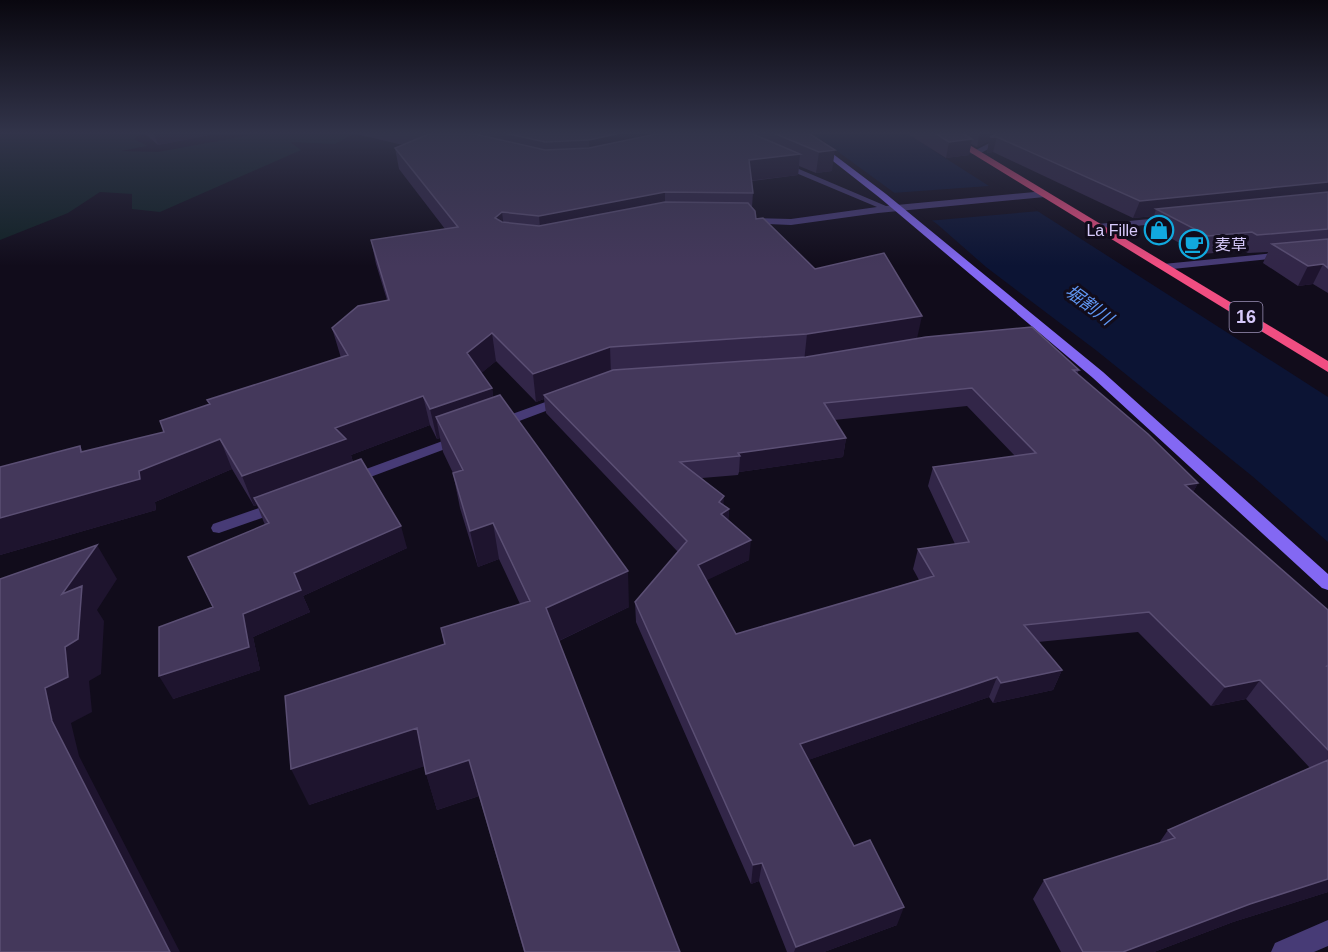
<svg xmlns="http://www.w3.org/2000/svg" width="1328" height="952" font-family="Arial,'Noto Sans JP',sans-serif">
<rect width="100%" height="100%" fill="#110c1b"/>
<!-- green -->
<path fill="#102124" d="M0 132H144L134 139 147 146 121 151 158 152 267 132 353 134 335 144 290 142 301 150 160 212 132 209V194L100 192 68 213 0 240Z"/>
<!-- water -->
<path fill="#0c1434" d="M811 132H914L1328 397V542L1252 476 1097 351 986 267 937 224Z"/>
<!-- pier -->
<path fill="#110c1b" d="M931 149H940L1040 211 927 221 892 193 989 186Z"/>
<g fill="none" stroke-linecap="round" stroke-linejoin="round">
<!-- street -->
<path fill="#473b76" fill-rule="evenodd" d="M1011 132H1021L977 155 970 153Z
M780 161 886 206 1045 191 1049 194 1045 197 878 213 791 225 745 223 743 221 748 218 791 219 877 207 777 165 776 163Z
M1170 217 1173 218V222L1098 230 1093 227 1098 224Z
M1286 252 1290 253V257L1163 270 1158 267 1163 264Z
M562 396 569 400 567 403 503 427 498 428 491 424 493 421Z
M459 435 464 436 466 439 464 442 357 482H347L344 479 347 476Z
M279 501 287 506 285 510 219 533 213 532 211 528 213 524Z
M1328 920V946L1314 952H1271L1275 943Z"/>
<!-- secondary -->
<path fill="#8368f3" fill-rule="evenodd" d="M796 132H804L886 194 1103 372 1328 574V590L1322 588 1093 378 880 198Z"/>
<!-- highway -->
<path fill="#f14e82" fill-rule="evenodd" d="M937 132H948L1328 361V372Z"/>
</g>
<!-- wall -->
<path fill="#322648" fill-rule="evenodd" d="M143 132H225L158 145Z
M348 132H807L832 171 816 173 799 166 798 175 752 181 753 193 752 207 756 219 815 269 917 338 1079 370 1077 374 1198 483 1193 492 1328 610V892L1233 922 1154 952H1061L1033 899 1044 880 1159 843 1168 830 1310 768 1246 699 1211 706 1138 632 1038 642 1062 670 1053 690 993 703 989 697 808 760 897 925 824 952H787L759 881 751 884 636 622 635 602 678 552 546 413 544 399 536 402 496 361 481 373 492 388 493 397 629 607 559 641 680 952H524L479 796 437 810 424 766 309 805 444 644 441 628 520 604 499 559 478 567 460 508 453 473 443 452 440 438 437 439 430 425 351 455 353 462 407 548 303 596 310 612 253 637 260 670 173 699 213 607 265 525 257 505 254 506 232 469 155 502 156 510 0 555V467L80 446 83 452 164 432 209 404 207 400 341 358 332 328 387 300 376 264 371 240 445 229 399 169 395 148 403 145ZM967 406 1015 456 933 467 928 486 955 544 918 549 913 569 919 580 736 634 706 580 749 560 728 521 729 509 723 505 702 478 738 475 739 472 843 457 846 438 834 420Z
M905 132H1328V293L1313 284 1298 286 1263 263 1268 252 1248 253 1244 251 1200 254 1150 227 1154 216 1133 218 993 152 987 153 989 141 977 147 971 144 969 155 946 158Z"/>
<!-- shaded-wall -->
<path fill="#1e142e" d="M163 132H225L158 145 154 134Z
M625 132H710L590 161 589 140Z
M980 132H1005L997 137 993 152 987 153 989 141 977 147Z
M972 139 969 155 946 158 949 142Z
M835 150 832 171 816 173 819 152Z
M800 154 798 175 748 181 749 160Z
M1328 182V198L1156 209 1154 216 1133 218 1140 201Z
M665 192V215L541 240 539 216Z
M502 212 505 236 495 218Z
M1323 264 1313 284 1298 286 1308 266Z
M922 316 916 343 804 362 807 334Z
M492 333 496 361 472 381 467 353Z
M610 347 611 375 544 395V399L536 402 533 374Z
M492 388 496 417H436L440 438 437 439 430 409Z
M423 396 430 425 351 455 355 469 254 498 257 505 254 506 242 476 335 428Z
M846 438 843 457 739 472 740 456 738 453Z
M220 439 232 469 155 502 156 510 0 555V518L139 471Z
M1198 483 1188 502 1185 485Z
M724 496 723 513 729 509 728 528 720 533 719 502Z
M493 523 499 559 478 567 470 531Z
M401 526 407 548 303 596 310 612 253 637 260 670 173 699 159 676 243 614 294 573Z
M751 540 749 560 697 585 698 565Z
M97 545 117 579 97 610 104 621 101 674 89 681 92 712 71 723 79 756 180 952H170L52 721 45 688 65 647 62 594Z
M628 571 629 607 550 645 546 608Z
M1062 670 1053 690 993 703 1001 683Z
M997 677 989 697 797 764 800 744Z
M1260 680 1246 699 1211 706 1225 687Z
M417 728 428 765 309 805 291 769Z
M469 760 479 796 437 810 426 774Z
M762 863 759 881 751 884 753 865Z
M1328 879V892L1233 922 1154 952H1123L1250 904Z
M904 907 897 925 824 952H794L796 947Z"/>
<!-- building -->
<path fill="#44385b" stroke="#5b4f74" stroke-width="1.5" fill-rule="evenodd" d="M434 132H466L545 150 589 148 666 132H748L800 154 749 160 753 193 665 192 539 216 502 212 495 218 502 222 539 226 665 202 748 203 755 211 756 219 763 218 815 269 884 253 922 316 807 334 610 347 533 374 492 333 467 353 492 388 430 409 423 396 335 428 346 439 242 476 220 439 139 471 140 479 0 518V467L80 446 81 452 164 432 160 421 210 404 207 400 348 355 332 328 358 306 389 300 371 240 458 227 395 148Z
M500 132H625L589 140 545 142Z
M771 132H807L835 150 819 152Z
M933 132H961L972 139 949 142Z
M1000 132H1328V182L1140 201 997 137H990Z
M1328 192V229L1257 235 1252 232 1208 236 1156 209Z
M1328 239V268L1323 264 1308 266 1272 244Z
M1032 327 1079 370H1073L1148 434 1198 483 1185 485 1328 610V665L1327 666H1328V750L1260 680 1225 687 1149 612 1024 625 1062 670 1001 683 997 677 800 744 854 846 870 840 904 907 796 947 762 863 753 865 635 602 687 541 544 395 613 370 806 357 926 337ZM972 388 1036 453 933 467 969 542 918 549 934 576 736 634 698 565 751 540 721 514 729 509 719 502 724 496 680 462 740 456 738 453 846 438 824 403Z
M500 395 628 571 546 608 680 952H525L469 760 426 774 417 728 291 769 285 696 445 644 441 628 530 601 493 523 470 531 453 473 463 470 436 417Z
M361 459 401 526 294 573 301 590 243 614 249 647 159 676V627L213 607 188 557 269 523 254 498Z
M97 545 62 594 82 586 78 639 65 647 68 677 45 688 52 721 170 952H0V579Z
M1328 760V879L1250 904 1123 952H1083L1044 880 1175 838 1168 830Z"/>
<!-- sky -->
<linearGradient id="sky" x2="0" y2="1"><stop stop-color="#09070f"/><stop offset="0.5" stop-color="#32344a"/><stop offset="1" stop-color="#32344a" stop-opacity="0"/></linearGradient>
<rect width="1328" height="266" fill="url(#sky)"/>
<!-- icons -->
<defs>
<g id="shop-ring" transform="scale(1.5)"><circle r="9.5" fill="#110c1b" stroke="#11a9df" stroke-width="1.5"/><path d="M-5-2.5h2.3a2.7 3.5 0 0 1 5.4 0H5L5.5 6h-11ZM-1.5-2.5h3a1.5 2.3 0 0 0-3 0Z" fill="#11a9df"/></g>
<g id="cafe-ring" transform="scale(1.5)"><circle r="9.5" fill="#110c1b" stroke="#11a9df" stroke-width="1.5"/><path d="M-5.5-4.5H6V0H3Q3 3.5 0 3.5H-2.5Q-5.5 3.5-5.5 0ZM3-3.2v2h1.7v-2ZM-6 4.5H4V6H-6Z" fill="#11a9df"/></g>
</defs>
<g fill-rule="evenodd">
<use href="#shop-ring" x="1159" y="230"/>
<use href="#cafe-ring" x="1194" y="244"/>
</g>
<g text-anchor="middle" stroke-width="6" stroke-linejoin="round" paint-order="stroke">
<!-- far-poi labels -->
<g font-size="16" fill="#d7cafb" stroke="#110c1b" text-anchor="end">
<text x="1138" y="236">La Fille</text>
<text x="1215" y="250" text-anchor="start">麦草</text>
</g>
<!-- far-water labels -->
<g font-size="18" font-style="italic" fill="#6097f3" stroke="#110c1b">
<text transform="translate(1089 305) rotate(36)" y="6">堀割川</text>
</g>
<!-- shield labels -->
<rect fill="#110c1b" stroke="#9c91b8" stroke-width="1.5" x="1229.5" y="302" width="33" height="30" rx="4.5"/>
<g font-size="18" font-weight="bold" fill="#d7cafb">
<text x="1246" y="323">16</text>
</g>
</g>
</svg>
